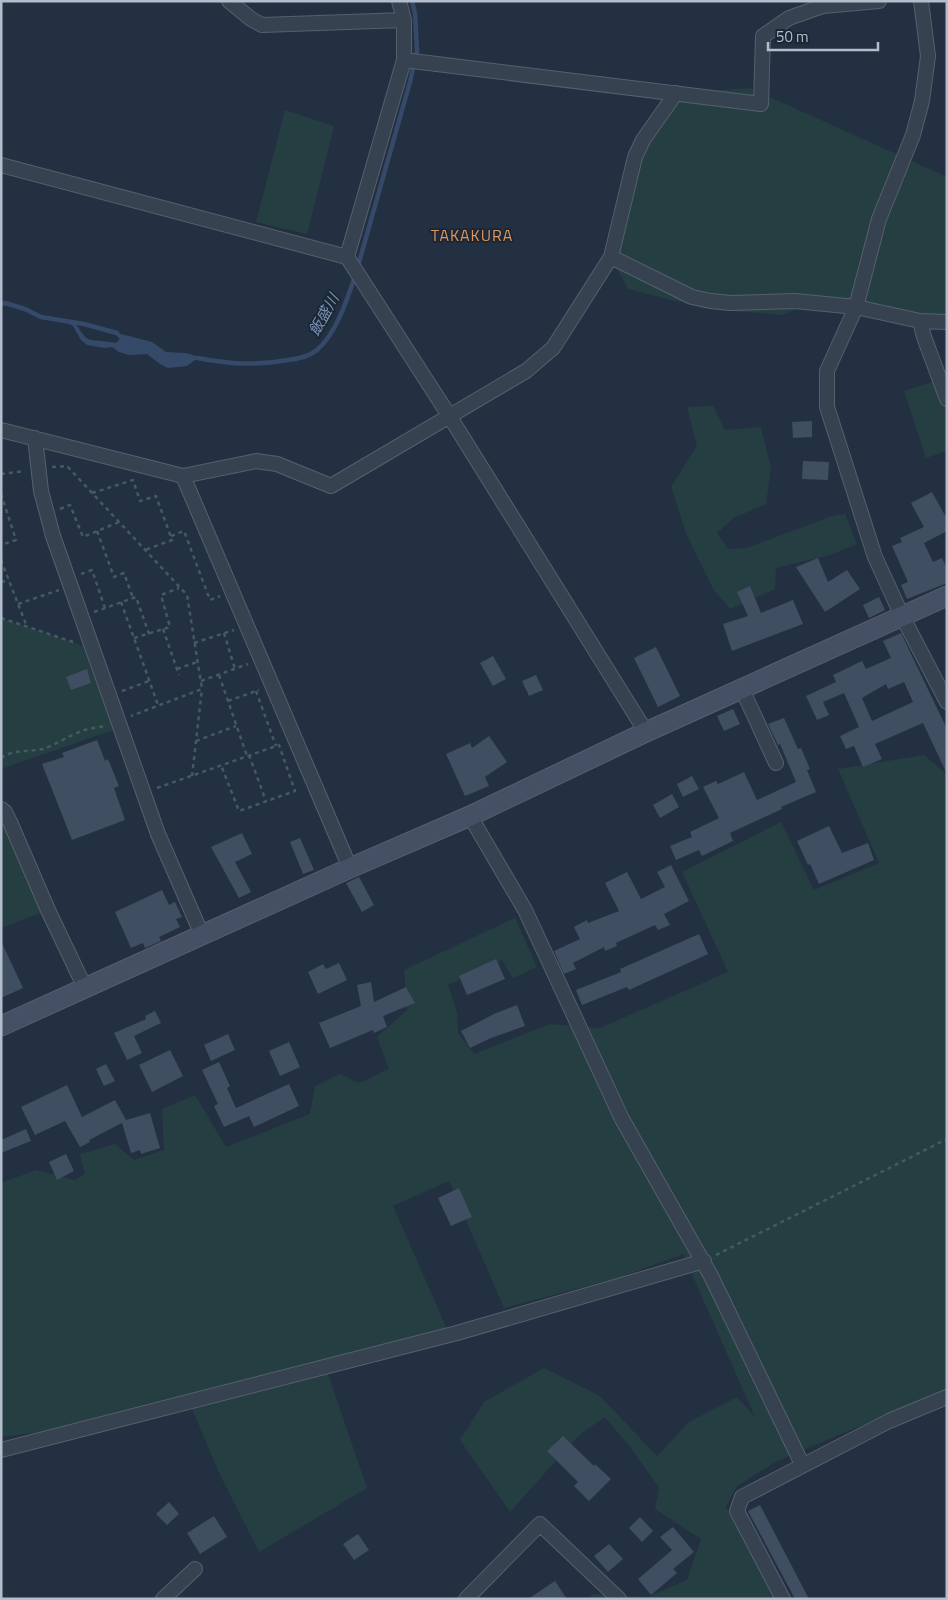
<svg xmlns="http://www.w3.org/2000/svg" width="948" height="1600" font-family="'Titillium Web','Noto Sans JP',sans-serif">
<rect width="100%" height="100%" fill="#233041"/>
<!-- green -->
<path fill="#253e42" d="M750 88 947 177V322L856 307 825 296 783 315 706 309 628 289 611 257 635 157 676 93Z
M285 110 334 126 307 234 256 222Z
M947 377V451L926 458 904 391Z
M713 406 725 430 761 427 771 468 766 504 734 518 717 533 728 549 747 548 832 516 845 514 857 544 830 555 776 568 775 589 730 609 713 589 686 533 671 487 697 446 687 407Z
M1 618 83 646 113 730 1 769Z
M924 755 947 774V1389L775 1462 737 1486 726 1507 782 1599H588L593 1594 648 1597 687 1580 701 1539 655 1509 659 1488 631 1448 605 1417 579 1435 510 1512 460 1440 484 1402 544 1368 600 1396 657 1456 689 1422 737 1397 755 1417 683 1254 621 1277 504 1308 449 1181 393 1206 447 1329 328 1374 367 1488 259 1552 220 1475 187 1397 51 1431 1 1437V1183L36 1170 75 1180 85 1174 80 1154 115 1144 134 1160 164 1150 162 1109 195 1095 226 1147 310 1114 315 1086 340 1074 359 1083 389 1069 377 1037 407 1010 404 970 515 918 537 967 513 978 502 960 448 985 457 1012 458 1033 474 1054 550 1024 600 1028 728 972 682 872 781 822 814 890 879 863 838 769Z
M1 809 48 910 1 928Z"/>
<!-- water -->
<path fill="#354a69" d="M62 320 75 323C79 328 83 336 88 339 90 340 111 342 116 343L120 339 113 332 152 342 166 352 186 353 203 358 195 360 187 366 168 368 160 364 147 354 129 355 119 352 112 347 104 348 87 345 81 340 73 326Z"/>
<g fill="none" stroke-linecap="round" stroke-linejoin="round">
<!-- stream -->
<path stroke="#354a69" stroke-width="4.5" d="M358 266 410 82 417 51 415 13 412 1
M1 304 5 303 25 309 41 317 84 324 117 333
M197 358C230 364 254 366 288 360 297 359 310 356 317 350 336 334 347 300 355 276"/>
</g>
<!-- building -->
<path fill="#3f4e61" fill-rule="evenodd" d="M812 421V437L793 438 792 422Z
M803 461 829 462 828 480 802 479Z
M932 492 947 519V531L924 543 933 562 942 558 947 569V583L907 599 901 585 908 582 892 546 902 542 900 538 924 527 911 503Z
M818 558 828 582 847 570 860 589 825 612 796 567Z
M750 586 761 613 793 600 803 624 732 651 723 624 748 616 737 592Z
M879 597 885 610 869 618 863 605Z
M901 633 947 729V774L923 723 875 744 882 759 863 767 854 746 846 749 840 736 859 727 844 693 823 702 829 715 817 720 806 696 836 682 833 675 862 661 866 669 891 658 883 641ZM904 682 913 702 872 721 862 698 886 684 888 689Z
M656 647 680 696 658 707 634 658Z
M493 656 506 679 493 686 480 663Z
M87 669 91 683 71 690 66 677Z
M536 675 543 690 529 696 522 681Z
M733 709 740 724 724 731 717 716Z
M784 718 798 749 801 748 810 769 807 770 816 792 781 807 782 809 730 833 733 841 702 856 699 850 676 860 670 846 692 837 690 832 719 818 703 787 716 781 718 784 744 772 757 800 796 782 780 744 778 745 768 724Z
M489 736 507 762 485 777 489 786 465 796 446 754 470 743 472 748Z
M97 740 105 761 108 759 119 786 114 788 125 820 72 840 42 764 64 757 62 753Z
M692 776 699 789 683 797 677 784Z
M672 794 679 807 660 818 653 805Z
M829 826 842 853 868 843 874 860 819 884 810 864 808 865 797 841Z
M242 833 252 854 235 862 251 892 239 898 211 847Z
M300 838 314 870 303 874 290 842Z
M671 865 689 901 664 914 670 925 658 930 655 925 616 943 617 946 605 951 604 947 573 963 576 969 564 974 554 951 580 939 574 927 587 920 588 923 619 911 605 883 627 872 641 899 665 887 657 872Z
M359 877 374 905 362 912 346 883Z
M162 890 169 905 175 902 182 917 176 919 180 927 159 937 161 941 145 948 143 943 131 948 115 912Z
M699 934 708 954 629 990 627 987 582 1005 576 990 621 972 620 969Z
M1 941 23 988 1 998Z
M496 959 505 979 467 995 459 976Z
M339 963 347 980 318 994 308 972 323 964 326 969Z
M371 982 374 1002 406 987 415 1003 383 1016 387 1027 374 1033 373 1030 330 1048 319 1023 361 1006 357 985Z
M517 1005 525 1026 491 1038 470 1048 461 1031 496 1013Z
M155 1011 161 1023 134 1036 142 1053 127 1060 114 1033 146 1019 145 1016Z
M228 1034 235 1050 211 1061 204 1045Z
M289 1042 300 1067 280 1076 269 1051Z
M170 1050 183 1076 152 1092 139 1065Z
M219 1062 230 1086 227 1088 236 1108 289 1084 299 1106 254 1127 249 1116 224 1127 214 1106 218 1104 202 1070Z
M106 1064 115 1081 104 1086 96 1069Z
M67 1085 82 1117 115 1100 126 1120 150 1113 160 1148 141 1154 140 1150 131 1153 122 1123 89 1140 90 1142 80 1147 65 1121 35 1135 21 1107Z
M26 1129 31 1141 1 1153V1140Z
M66 1154 74 1171 57 1180 49 1162Z
M459 1188 472 1217 451 1226 438 1198Z
M563 1436 594 1466 595 1464 611 1479 589 1501 574 1486 578 1482 547 1451Z
M169 1502 179 1514 167 1525 156 1514Z
M760 1505 809 1599H795L748 1511Z
M214 1516 227 1537 200 1554 187 1533Z
M640 1517 653 1531 642 1542 629 1528Z
M673 1527 694 1552 673 1569 677 1573 651 1595 638 1579 672 1550 660 1537Z
M358 1534 369 1550 354 1560 343 1544Z
M609 1544 623 1559 608 1572 594 1556Z
M555 1581 567 1599H528Z"/>
<g fill="none" stroke-linecap="round" stroke-linejoin="round">
<!-- street casing -->
<g stroke="#55606e" stroke-width="16">
<path id="street" d="M229 1 251 19 262 25 404 20
M921 1 928 56 922 101 913 135 879 219 856 307 827 371V407L875 557 902 616 947 702
M404 60 761 104 763 36 789 18 823 6 879 1
M1 165 347 257 450 417 646 732
M347 257 404 60V20L399 1
M611 257 692 297 711 301 731 303 795 301 856 307 920 321 947 322
M920 321 924 337 947 399
M1 430 183 476 256 461 277 464 331 486 526 371 553 348 611 257 635 157 643 140 676 93
M35 438 41 491 53 536 158 834 202 935
M183 476 350 868
M742 689 776 763
M1 809 5 812 10 822 48 910 85 988
M470 816 525 910 622 1119 711 1276 802 1464
M1 1450 457 1333 704 1261
M163 1599 195 1569
M466 1599 540 1524 619 1599
M783 1599 737 1511 742 1497 889 1421 947 1397"/>
</g>
<!-- secondary casing -->
<g stroke="#55606e" stroke-width="21">
<path id="secondary" d="M1 1026 350 868 470 816 646 732 947 596"/>
</g>
<!-- path -->
<path stroke="#435b5f" stroke-width="2.5" stroke-dasharray="4 4" stroke-linecap="butt" d="M52 467 67 466 187 595 202 689 131 716
M1 474 25 471
M92 493 133 480 140 501 156 496 172 540 145 550
M1 494 16 540 1 545
M60 509 70 505 83 537 119 522
M97 531 114 577 124 573 133 598
M171 536 184 531 210 600 220 596
M1 560 27 627
M81 574 92 570 105 608
M1 582 9 580
M121 602 158 705
M18 604 59 590
M94 612 136 597 149 634
M1 618 76 643
M163 629 179 675
M224 633 235 669
M134 638 170 627 161 595 179 588
M194 643 234 630
M177 669 197 662
M219 675 247 756
M201 681 248 664
M122 691 149 681
M256 691 276 746
M228 701 259 690
M196 741 236 726
M249 755 266 801
M1 758C14 749 28 752 43 749 53 746 70 735 82 731 89 728 97 728 104 726
M192 776 202 689
M157 788 279 745 295 791 239 811 221 765
M716 1255 947 1139"/>
<!-- street -->
<use href="#street" stroke="#374251" stroke-width="14"/>
<!-- secondary -->
<use href="#secondary" stroke="#455064" stroke-width="19"/>
</g>
<g text-anchor="middle" stroke-width="4" stroke-linejoin="round" paint-order="stroke">
<!-- water labels -->
<g font-size="15" font-style="italic" fill="#7992b5" stroke="#1c2736">
<text transform="translate(324 315) rotate(-61)" y="5">飯盛川</text>
</g>
<!-- quarter labels -->
<g font-size="16" letter-spacing="1" fill="#dd965d" stroke="#1c2736">
<text x="472" y="241">TAKAKURA</text>
</g>
</g>
<!-- border -->
<rect width="948" height="1600" fill="none" stroke="#b4bdcb" stroke-width="5"/>
<!-- scale -->
<path d="M768 42v8h110v-8" fill="none" stroke="#b4bdcb" stroke-width="2.5"/>
<text x="776" y="42" font-size="15" fill="#b4bdcb" stroke="#1c2736" stroke-width="4" paint-order="stroke">50 m</text>
</svg>
